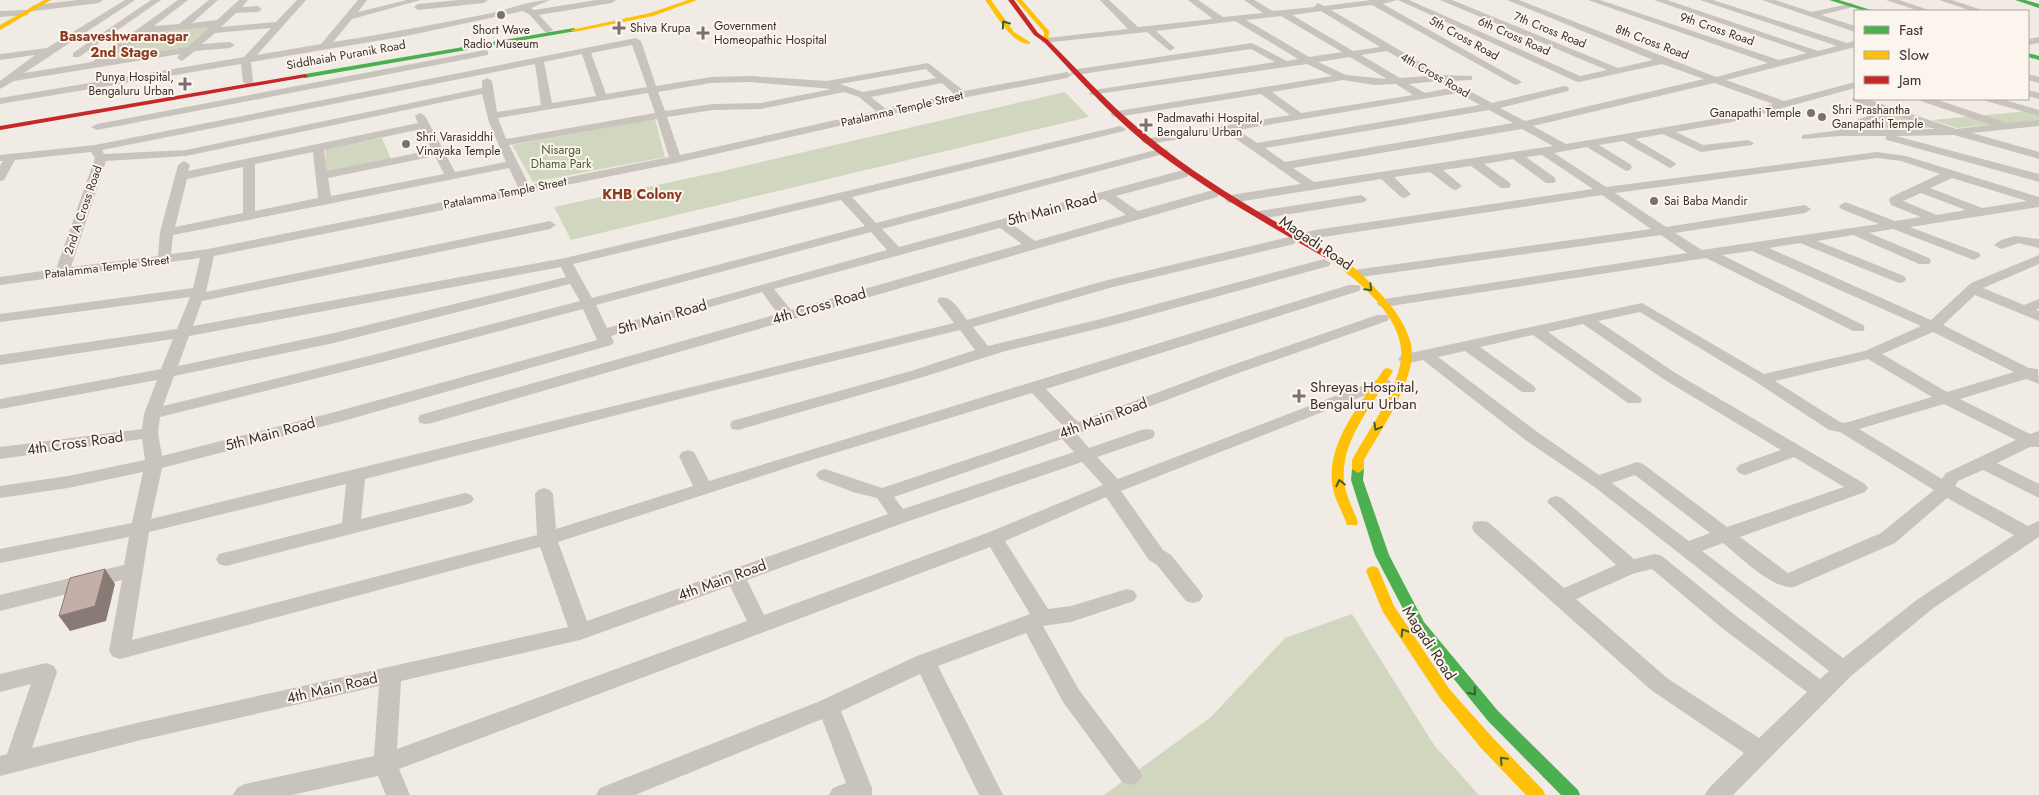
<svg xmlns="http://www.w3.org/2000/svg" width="2039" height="795" font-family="Jost,sans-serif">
<rect width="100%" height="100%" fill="#f0ebe5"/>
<!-- green -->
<path fill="#d1d6bf" d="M212 25 189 49 101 62 142 31Z
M1065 92 1089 117 571 240 554 207 718 172Z
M2039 110V121L1956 128 1932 120Z
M1889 111 1934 128H1867L1851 122Z
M655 119 665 157 533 182 512 145Z
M382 138 391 159 327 173 325 149Z
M1352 614 1434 745 1479 795H1104L1211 717 1285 638Z"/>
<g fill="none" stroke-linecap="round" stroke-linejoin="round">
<!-- street -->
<path fill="#c9c3be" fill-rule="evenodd" d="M78 0H103L99 3 34 11 30 8 34 5Z
M125 0H135L24 73 92 62 178 0H188L154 26 179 24 209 0H218L192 23 217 20 239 0H248L242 7 258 6 262 9 258 12 236 13 221 27 276 22 297 0H306L257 55 321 44 358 0H367L358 12 407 0H421L352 19 333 42C384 34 436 24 487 14 507 10 531 0 550 0L531 8 534 10 596 0H616L612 3 539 15 553 30 548 33 545 32 530 15 523 11 406 36 251 62 253 82 248 85 243 82 241 64 0 104V98L244 57 271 28 215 33 202 44 230 42 235 45 230 48 195 51 182 61 177 58 180 54 14 81 0 89V81L35 55 0 60V54L47 48ZM210 27 188 47 108 60 145 33Z
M151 0H161L79 57H73V53Z
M459 0H488L484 3 418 10 414 7 418 4Z
M1100 0H1109L1138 27 1213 19 1188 0H1198L1223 17 1263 13 1244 0H1254L1273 11 1314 7 1318 3 1324 6 1371 0H1397L1383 4 1522 82 1517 85 1513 84 1372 5 1331 10 1442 75 1472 76V80L1451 81 1492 103 1564 86 1568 87 1569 89 1568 91 1500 108 1525 121 1704 79 1662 64 1579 82 1575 81 1398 0H1409L1580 76 1607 70 1440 0H1452L1618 68 1653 60 1507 0H1519L1716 77 1768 63 1588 0H1600L1779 60 1807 53 1654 0H1667L1818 51 1837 46 1700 0H1713L1847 43 1855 41V47L1726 80 1784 101 1855 82V88L1732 122 1676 132 1703 145 1748 140 1754 143 1752 145 1701 152 1663 134 1635 139 1674 162 1676 164 1674 166 1670 168 1623 141 1599 145 1630 164 1632 167 1630 170 1626 171 1587 147 1554 153 1606 187 1877 152 1906 156 2039 197V207L1910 227 1979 253 1981 256 1974 260 1893 229 1869 233 1929 258 1931 261 1929 264H1919L1853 235 1817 241 1904 276 1906 279 1904 282 1899 283 1800 243 1769 248 1931 320 1971 283 2039 255V264L1983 288 2024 305 2039 299V308L2036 310 2039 311V321L1975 295 1943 325 2029 368 2038 369 2039 384 2026 379 1960 399 2030 434 2039 431V447H2030L1997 463 2039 484V498L1983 470 1958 481 1955 486 2028 526 2039 521V537L1932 609 1851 676 1733 795H1705L1709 788 1744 753 1651 690 1474 532 1472 527 1474 522 1481 521 1488 522 1564 588 1616 565 1547 502 1550 498 1556 496 1562 498 1634 559 1655 554 1662 556 1736 616 1820 679 1829 671 1596 488 1524 439 1423 360 1406 364 1401 362 1398 359 1401 356 1406 354 1642 303 1764 374 1865 351 1921 326 1752 251 1722 255 1863 325 1865 328 1863 331H1853L1706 258 1384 307 1379 306 1377 303 1379 300 1384 299 1687 253 1661 235 1354 278 1347 274 1354 270 1651 229 1602 195 1316 238 1300 242 1296 241 1294 244 1113 287 973 327 988 346 1101 319 1324 259 1331 263 1329 266 1109 326 1002 352 923 377 738 430 732 429 730 425 732 421 911 371 975 350 960 330 715 390 365 479 361 519 465 493 471 495 474 499 471 503 465 505 226 566 219 564 216 559 219 554 342 523 346 484 149 532 132 640 537 535 535 494 538 490 544 488 550 490 553 494 556 529 693 486 679 456 682 452 688 450 694 452 709 481 1349 285H1359L1361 288 1359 291 1046 389 1078 422 1218 370 1377 315H1387L1389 318 1387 321 1230 376 1077 434 1089 448 1141 430 1147 429 1153 430 1155 434 1153 438 1097 457 1118 479 1377 380H1389L1391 383 1389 386 1121 491 1163 550 1171 555 1200 591 1203 596 1200 601 1193 603 1186 601 1157 565 1149 560 1106 497 1005 541 1048 609 1071 606 1127 589 1134 591 1137 596 1134 601 1071 622 1043 626 1079 690 1138 768 1142 775 1138 782 1130 785 1122 782 1063 702 1026 633 938 666 1003 795H979L920 674 841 711 872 788V795H829L833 788 846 783 822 719 635 795H596L600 788 820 701 917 656 1030 614 990 547 399 769 410 795H386L378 776 292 795H233L237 788 245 784 374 756 379 686 141 740 0 776V756L7 754 31 684 0 692V674L46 663 54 666 57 672 32 748 141 722 568 627 540 547 120 659 113 657 109 651 122 580 0 611V595L124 565 129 537 0 563V549L132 523 143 472 68 488 0 498V486L68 476 145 460 142 439 0 459V447L142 429 144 414 157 380 0 409V399L161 369 173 339 0 365V355L177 329 190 297 0 322V314L193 288 200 258 0 285V277L56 269 95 158 91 152 15 160 4 180 0 181V166L3 161H0V155L95 145 636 38 641 41 656 86 711 77 750 76 827 81 928 63 964 91 1067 72 1072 75 1067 78 962 98 676 163 214 256 206 292 550 221 556 225 550 229 202 301 193 326 565 258 1120 126 1126 129 1124 131 852 197 876 223 1163 148 1169 151 1167 153 882 229 899 247 1183 170 1187 171 1189 174 1187 177 1116 196 1138 211 1213 190 1219 194 1217 197 432 423 426 424 420 423 418 419 420 415 778 314 762 292 611 336 614 342 611 345 343 421 162 468 151 519 954 323 937 301 939 298C952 295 959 310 967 320L1104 281 1289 237 1294 238 1295 235 1315 230 1593 189 1542 155 1526 157 1554 177 1556 180 1554 183H1546L1513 159 1484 164 1509 182 1511 185 1509 188H1501L1471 166 1443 170 1462 186 1456 190 1452 189 1430 172 1394 177 1411 194 1405 198 1401 197 1381 179 1231 203 1227 202 1225 199 1227 196 1231 195 1301 184 1226 132 1148 144 1144 143 1142 141 1144 139 1290 115 1261 94 1116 117 1112 116 1111 114 1112 112 1332 76 1307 64 1090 95 1089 93 1094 90 1275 62 1251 49 1075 75 1071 74V70L1252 43 1287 61 1298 59 1235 21 1156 31 1175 48 1170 51 1147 32 1043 43 1041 41 1046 38 1128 29ZM1321 11 1380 47 1353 51 1292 15ZM1281 16 1342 52 1309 57 1246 20ZM632 45 647 87 606 94 591 53ZM1387 51 1429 76 1400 78 1361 55ZM582 54 596 96 552 103 544 62ZM1350 57 1387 79 1346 75 1318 62ZM535 64 541 105 497 112 492 81 487 78 482 81V88L186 150 104 154 102 150ZM926 69 936 78 863 92 840 84ZM1343 80 1374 85 1396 84 1413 95 1301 113 1272 92ZM1438 81 1450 88 1425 93 1409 84ZM750 82 832 89 761 103 713 104 665 111 658 92 711 83ZM942 83 954 94 886 109 871 97ZM1714 83 1773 104 1731 116 1566 144 1533 126ZM844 92 859 97 876 111 680 155 667 117 713 110 761 109ZM648 93 655 113 506 139 498 118ZM1458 93 1480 105 1257 143 1238 130ZM482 94 489 122 506 162 455 172 425 116 420 113 415 116 418 123 188 171 190 165 184 161 178 165 160 232 158 256 71 267 106 161 186 156ZM1489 110 1513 123 1285 162 1265 148ZM657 119 669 157 529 185 509 145ZM421 129 432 150 327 171 324 150ZM1522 129 1553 146 1314 182 1293 168ZM313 152 318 198 255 211V164ZM435 156 444 174 331 196 328 178ZM1877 158 1901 161 1940 174 1891 197 1889 200 1891 205 1921 217 1895 221 1845 202 1839 206 1841 209 1879 224 1702 250 1675 233 1805 213 1811 209 1805 205 1666 227 1615 193ZM243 167V213L175 227 187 179ZM509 168 518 187 208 249 171 254 173 235ZM1952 178 2027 201 1982 208 1930 188ZM1921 193 1966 210 1937 215 1903 201ZM1104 199 1126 215 1035 241 1012 224ZM841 200 865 226 592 298 573 264ZM1000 228 1022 244 791 310 774 289ZM871 232 887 250 607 328 596 305ZM561 267 566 277 334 333 178 366 189 336ZM570 284 580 301 377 354 163 406 174 376 334 343ZM583 309 597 340 331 413 162 456 158 433 160 417 386 361ZM1640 312 1756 382 1829 430 1840 432 1934 490 1881 533 1788 573 1740 537 1865 492 1868 488 1865 484 1677 374 1598 321ZM1583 324 1665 380 1781 450 1739 465 1736 469 1739 473 1745 475 1751 473 1794 457 1844 487 1727 527 1643 464 1637 462 1599 475 1536 431 1438 357 1465 351 1522 392H1534L1536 389 1534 386 1480 347 1533 335 1628 403H1640L1642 400 1640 397 1548 332ZM1933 332 2014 372 1947 392 1882 354ZM1868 359 1932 397 1845 423 1840 422 1775 381ZM1032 393 1064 427 882 488 825 469 819 471 816 475 819 479 853 492 877 498 888 514 587 621 558 542 802 463ZM1944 404 2016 440 1946 473 1942 479 1859 429ZM1062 439 1074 452 903 509 894 497ZM1082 462 1103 485 987 533 764 615 747 580 906 522ZM1635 475 1710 533 1689 541 1612 483ZM1947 498 2014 535 1918 599 1843 658 1702 551 1723 543C1739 556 1773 590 1794 587L1895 543ZM1652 569 1722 628 1807 692 1759 738 1667 678 1576 599 1635 573ZM730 586 747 621 397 749 401 681 580 640Z
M1762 0H1775L1812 12 1853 3V7L1821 15 1855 26V32Z
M1886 0H1899L1932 11H1919Z
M1939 0H1952L1985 11H1972Z
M25 10 28 11V15L0 17V11Z
M2039 37V43L2028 45V39Z
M485 50 488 51V55L97 130 91 127 97 124Z
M2028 74 2039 77V83L2028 80Z
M2028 90 2039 93V99L2028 96Z
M1855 96V99H1867L1956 129 1991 125 1921 101 1920 99H1935L2007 123 2039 120V126L1972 133 2039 152V159L1954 135 1896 136 2039 174V182L1887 140 1885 138 1887 136H1840L1803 139 1801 137 1803 135 1840 130V126L1882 111 1853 101 1852 99ZM1892 114 1935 129 1850 130Z
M1985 99H2001L2039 110V116L1986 101Z
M1361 195 1367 199 1365 202 1259 219 1253 215 1259 211Z
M2015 236 2039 239V248L2019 243 2001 249 1994 245 2001 240Z"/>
<!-- fast -->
<path fill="#4caf50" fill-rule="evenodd" d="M1829 0H1839L1874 11H1865Z
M2015 0H2025L2039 4V8Z
M574 28 577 30 576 31 305 78 302 76 305 74Z
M2028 53 2039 56V60L2028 57Z
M1358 465 1364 469 1363 480 1389 555 1424 622 1498 711 1578 790 1580 795H1561L1488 721 1414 630 1375 555 1351 480 1352 469Z"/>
<!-- slow -->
<path fill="#ffc107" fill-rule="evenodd" d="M44 0H51L0 30V25Z
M688 0H697L653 16 574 32 571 30 650 13Z
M985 0H991L1014 32 1030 42V44C1012 45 995 13 985 0Z
M1016 0H1022L1049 31 1048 42H1044V32Z
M1334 256C1350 261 1368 280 1379 292 1393 307 1406 324 1411 344 1418 378 1380 431 1364 460V469L1358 473 1352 469V460C1368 431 1396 393 1401 360 1406 320 1360 282 1331 261V257Z
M1388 368 1393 371C1373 405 1340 440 1344 482 1346 496 1353 509 1358 522L1357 525H1347L1346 522C1341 509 1333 496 1332 482 1328 440 1362 402 1384 369Z
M1373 566 1378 568 1394 606 1450 690 1493 738 1543 790 1545 795H1526L1481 748 1440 698 1383 612 1366 571 1368 568Z"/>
<!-- jam -->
<path fill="#c62828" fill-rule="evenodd" d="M1008 0H1014L1038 33 1048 40C1081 73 1112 108 1149 137 1206 184 1273 220 1337 257V261H1331C1267 224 1202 188 1144 142 1108 112 1076 76 1044 42L1034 35Z
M305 74 308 76 307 77 0 130V126Z"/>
</g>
<!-- shaded-wall -->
<path fill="#887a75" d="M105 569 115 584 106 621 70 631 59 616Z"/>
<!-- building -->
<path fill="#c3afa7" stroke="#887a75" d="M105 569 95 606 59 616 70 578Z"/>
<!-- one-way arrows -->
<defs><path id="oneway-chevron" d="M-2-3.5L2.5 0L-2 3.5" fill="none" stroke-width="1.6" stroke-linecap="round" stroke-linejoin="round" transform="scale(1.25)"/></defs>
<g stroke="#415c38">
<use href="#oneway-chevron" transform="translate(1005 24) rotate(-125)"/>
<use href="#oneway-chevron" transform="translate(1369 288) rotate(45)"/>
<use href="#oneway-chevron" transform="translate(1377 427) rotate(119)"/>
<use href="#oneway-chevron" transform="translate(1340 483) rotate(-102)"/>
<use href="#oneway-chevron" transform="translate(1404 632) rotate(-123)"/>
<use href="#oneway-chevron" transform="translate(1473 692) rotate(51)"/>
<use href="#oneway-chevron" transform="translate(1503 760) rotate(-134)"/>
</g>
<!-- markers -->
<g fill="#7a716c" stroke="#fbf5ee" stroke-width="2">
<circle cx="501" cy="15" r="5"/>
<path d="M616.5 20.5h5v5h5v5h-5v5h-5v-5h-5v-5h5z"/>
<path d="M700.5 25.5h5v5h5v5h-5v5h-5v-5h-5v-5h5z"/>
<path d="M182.5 76.5h5v5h5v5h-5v5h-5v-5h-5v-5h5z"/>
<circle cx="1811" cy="113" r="5"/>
<circle cx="1822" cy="117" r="5"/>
<path d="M1143.5 117.5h5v5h5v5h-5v5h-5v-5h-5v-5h5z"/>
<circle cx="406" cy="144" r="5"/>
<circle cx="1654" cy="201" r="5"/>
<path d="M1296.5 388.5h5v5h5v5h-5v5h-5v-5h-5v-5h5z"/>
</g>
<g text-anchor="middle" stroke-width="4" stroke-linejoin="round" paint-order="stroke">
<!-- far-poi labels -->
<g font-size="12" fill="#3b302b" stroke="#fbf5ee" text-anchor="start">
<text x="714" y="30">Government<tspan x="714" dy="14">Homeopathic Hospital</tspan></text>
<text x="630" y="32">Shiva Krupa</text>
<text x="501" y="34" text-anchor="middle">Short Wave<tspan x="501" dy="14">Radio Museum</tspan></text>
<text x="174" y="81" text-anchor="end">Punya Hospital,<tspan x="174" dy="14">Bengaluru Urban</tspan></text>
<text x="1832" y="114">Shri Prashantha<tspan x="1832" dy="14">Ganapathi Temple</tspan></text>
<text x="1801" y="117" text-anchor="end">Ganapathi Temple</text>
<text x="1157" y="122">Padmavathi Hospital,<tspan x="1157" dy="14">Bengaluru Urban</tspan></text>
<text x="416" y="141">Shri Varasiddhi<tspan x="416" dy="14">Vinayaka Temple</tspan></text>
<text x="1664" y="205">Sai Baba Mandir</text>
</g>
<!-- far-street labels -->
<g font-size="12" fill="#3b302b" stroke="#fbf5ee">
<text transform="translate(1717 29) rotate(19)" y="4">9th Cross Road</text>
<text transform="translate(1550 30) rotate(22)" y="4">7th Cross Road</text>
<text transform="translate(1514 36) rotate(24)" y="4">6th Cross Road</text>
<text transform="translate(1464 38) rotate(29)" y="4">5th Cross Road</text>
<text transform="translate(1652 42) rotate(21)" y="4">8th Cross Road</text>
<text transform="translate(346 55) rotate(-10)" y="4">Siddhaiah Puranik Road</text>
<text transform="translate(1435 75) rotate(30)" y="4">4th Cross Road</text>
<text transform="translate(902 109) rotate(-13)" y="4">Patalamma Temple Street</text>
<text transform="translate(505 193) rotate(-11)" y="4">Patalamma Temple Street</text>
<text transform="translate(83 210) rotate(-71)" y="4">2nd A Cross Road</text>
<text transform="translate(107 267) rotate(-7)" y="4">Patalamma Temple Street</text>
</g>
<!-- far-park labels -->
<g font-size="12" fill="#4a5a2e" stroke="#fbf5ee">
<text x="561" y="154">Nisarga<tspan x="561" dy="14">Dhama Park</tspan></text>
</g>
<!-- far-neighbourhood labels -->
<g font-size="14" font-weight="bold" fill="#8c3b22" stroke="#fbf5ee">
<text x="124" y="41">Basaveshwaranagar<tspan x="124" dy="16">2nd Stage</tspan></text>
<text x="642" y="199">KHB Colony</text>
</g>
<!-- street labels -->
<g font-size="15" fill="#3b302b" stroke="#fbf5ee">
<text transform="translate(1052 209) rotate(-15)" y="5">5th Main Road</text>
<text transform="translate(1316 243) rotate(34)" y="5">Magadi Road</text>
<text transform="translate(819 306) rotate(-16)" y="5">4th Cross Road</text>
<text transform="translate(662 317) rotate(-16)" y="5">5th Main Road</text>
<text transform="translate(1103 418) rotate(-20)" y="5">4th Main Road</text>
<text transform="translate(270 434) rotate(-15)" y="5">5th Main Road</text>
<text transform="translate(75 443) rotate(-8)" y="5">4th Cross Road</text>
<text transform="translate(722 580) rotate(-20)" y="5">4th Main Road</text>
<text transform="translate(1429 643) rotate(57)" y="5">Magadi Road</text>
<text transform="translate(332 688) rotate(-13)" y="5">4th Main Road</text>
</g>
<!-- poi labels -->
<g font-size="15" fill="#3b302b" stroke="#fbf5ee" text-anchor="start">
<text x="1310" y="392">Shreyas Hospital,<tspan x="1310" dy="17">Bengaluru Urban</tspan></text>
</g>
</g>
<!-- legend -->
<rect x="1854" y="10" width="175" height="90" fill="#fbf5ee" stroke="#aea6a0"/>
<rect x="1864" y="26" width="25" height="8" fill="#4caf50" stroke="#aea6a0"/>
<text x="1899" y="35" font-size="15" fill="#3b302b">Fast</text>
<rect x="1864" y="51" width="25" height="8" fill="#ffc107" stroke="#aea6a0"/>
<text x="1899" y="60" font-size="15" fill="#3b302b">Slow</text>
<rect x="1864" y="76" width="25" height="8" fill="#c62828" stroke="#aea6a0"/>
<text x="1899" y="85" font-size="15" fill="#3b302b">Jam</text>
</svg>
